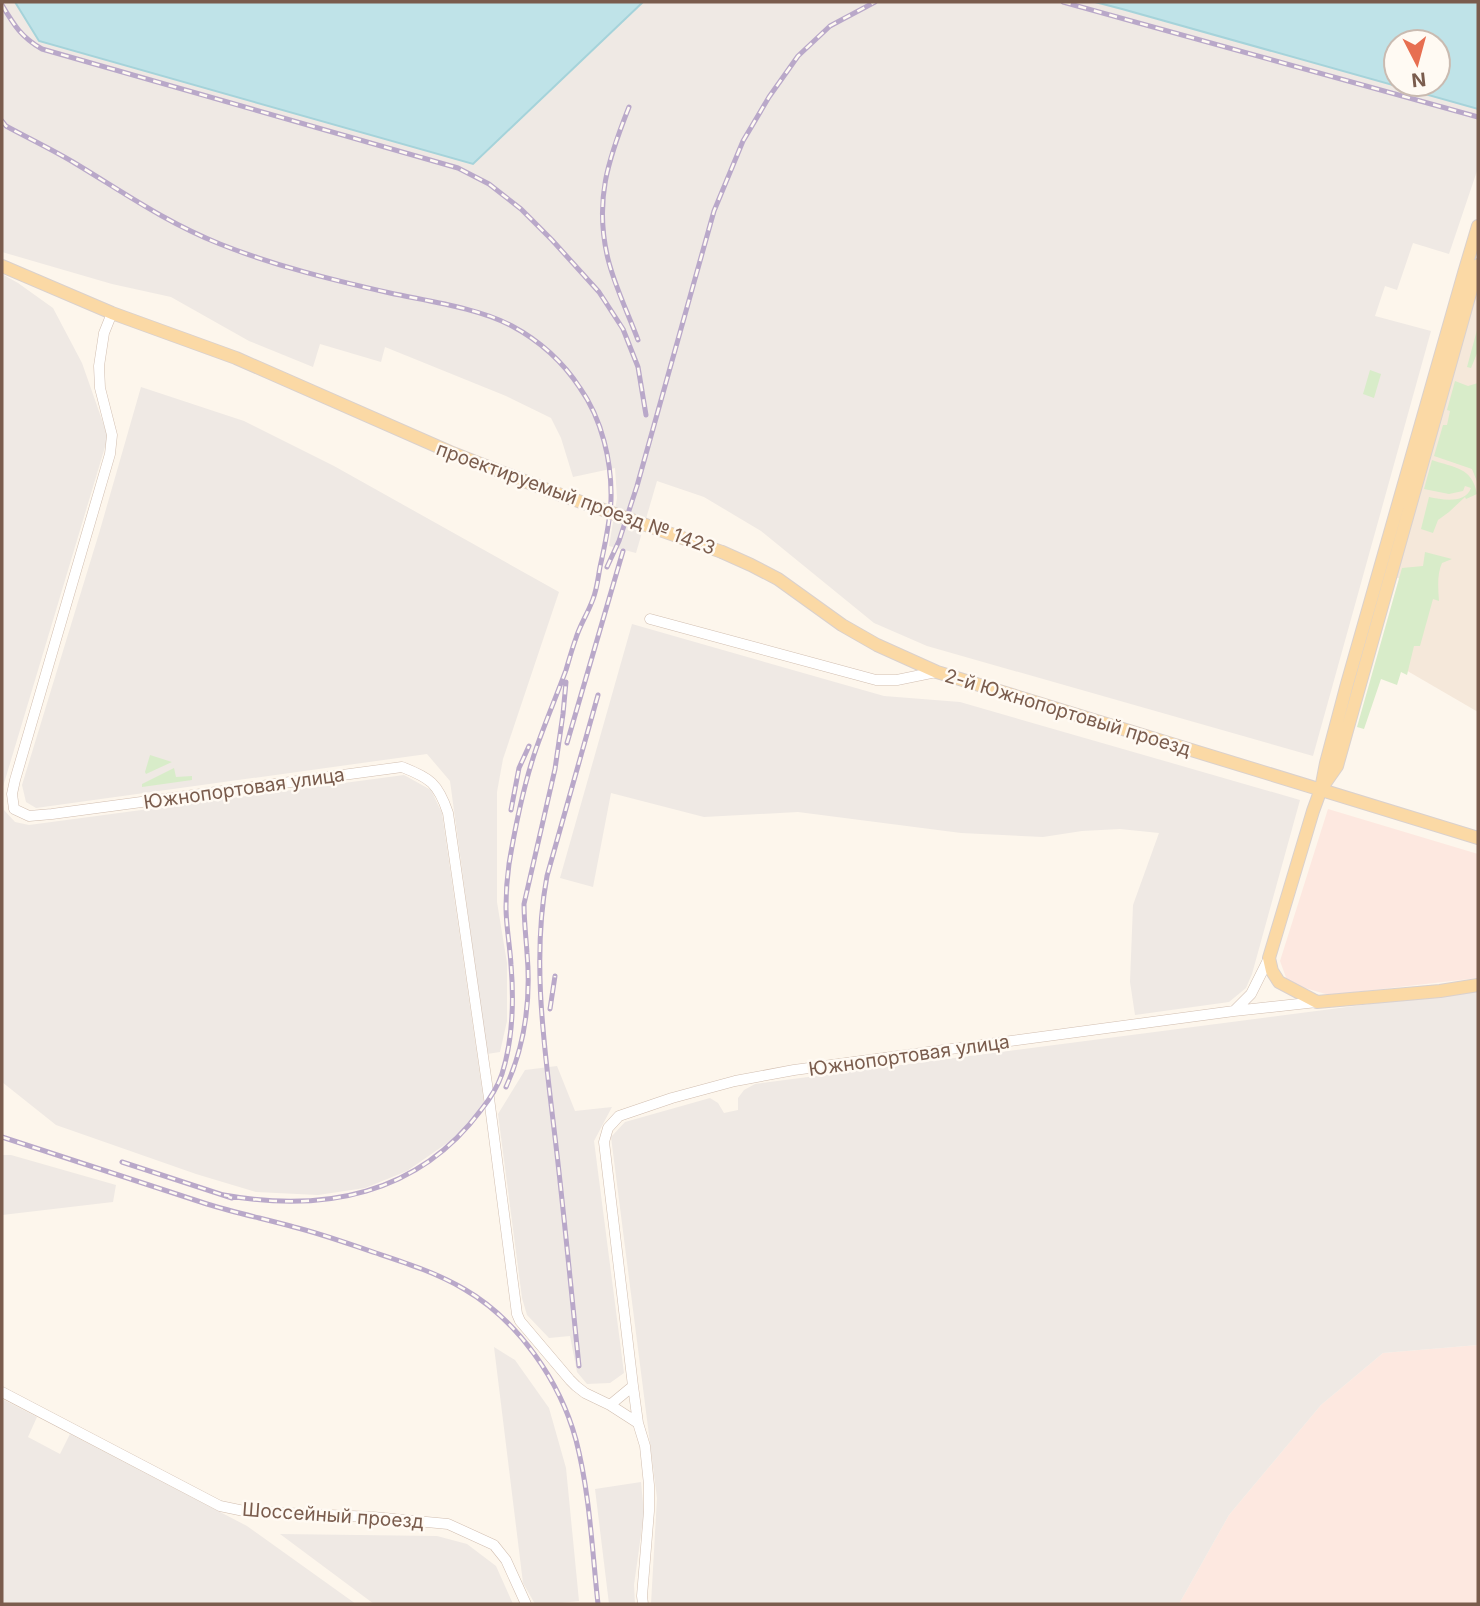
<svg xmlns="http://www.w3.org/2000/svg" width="1480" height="1606" font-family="Inter,sans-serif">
<rect width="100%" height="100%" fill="#fdf6ec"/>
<!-- residential -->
<path fill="#f5e8da" d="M1478 285V712L1404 669 1426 588 1395 577Z"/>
<!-- commercial -->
<path fill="#fde8e0" d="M1328 809 1478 854V978L1329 995 1288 983 1280 961Z
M1478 1345V1604H1179L1229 1515 1321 1405 1383 1353Z"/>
<!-- industrial -->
<path fill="#efe9e4" d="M2 2H15L473 164 643 2H1095L1478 109V168L1449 254 1413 243 1397 290 1385 286 1375 316 1431 331 1313 756 927 646 874 623 761 531 704 497 657 481 636 553 609 546 617 498 615 468 573 477 561 438 551 418 506 396 385 347 381 362 320 344 313 367 249 341 171 297 112 284 2 252Z
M2 274 18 283 53 308 82 363 108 437 2 790Z
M141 387 244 421 334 466 559 592 503 759 497 792V902L507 963V1021L500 1052 487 1054 450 781 427 754 36 808 26 802 22 785 100 530Z
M632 624 884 696 960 702 1300 800 1252 974 1246 988 1229 1002 1135 1015 1130 982 1133 905 1159 833 1120 829 1082 831 1043 837 961 833 798 812 704 817 611 793 593 887 560 878Z
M404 775 431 790 442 813 484 1103 463 1132 407 1171 365 1188 318 1195 256 1192 196 1174 56 1125 2 1082V799L4 810 15 822 29 825Z
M1478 990V1345L1383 1353 1321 1405 1229 1515 1179 1604H651L657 1498 611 1137 625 1122 710 1098 718 1103 724 1113 738 1110V1098L744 1090 755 1084Z
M557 1066 575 1111 612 1107 594 1141 624 1373 610 1383 587 1384 577 1372 570 1336 549 1338 527 1315 522 1298 498 1114 525 1070Z
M2 1155H11L116 1185 113 1202 2 1215Z
M494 1347 515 1360 549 1408 566 1468 579 1601 551 1604H535L523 1583Z
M2 1399 37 1417 28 1437 60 1454 70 1434 247 1526 356 1604H2Z
M641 1482 644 1513 634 1585 635 1604H609L595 1489Z
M280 1534 437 1536 467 1544 496 1566 513 1604H374Z"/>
<!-- green -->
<path fill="#d8ecc9" d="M1477 330 1478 331V351L1471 368 1467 367Z
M1370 370 1381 374 1374 398 1363 394Z
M1455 381 1468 386 1478 383V484L1472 469 1434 456 1443 425H1447L1450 411 1447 410Z
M1432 460C1455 468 1472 467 1477 494L1466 499 1465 497 1449 512 1438 520 1433 533 1421 529 1429 497C1443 500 1465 504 1471 488L1465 486 1463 491 1449 494 1424 489Z
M1425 552 1452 559 1442 563C1437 574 1438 588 1439 601L1433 599 1420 646H1414L1407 675 1401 672 1397 685 1381 679 1364 729 1357 727 1402 568 1423 566Z
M150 755 172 762 146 774 145 772Z
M174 768 176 777 192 776V780L142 787V784Z"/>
<!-- water -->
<path fill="#bfe3e8" stroke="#a5d3da" stroke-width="2" fill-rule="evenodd" d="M15 2H643L473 164 39 41Z
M1095 2H1478V109L1122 9ZM1396 42H1438V84H1396Z"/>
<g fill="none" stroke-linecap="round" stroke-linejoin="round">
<!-- minor casing -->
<g stroke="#d1beb0" stroke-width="11">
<path id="minor" d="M112 313 104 333 99 366 100 388 112 435 110 454 15 780 12 794 14 809 29 816 52 814 402 767C430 778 438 783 448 813L489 1098 517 1314 520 1321 570 1380 576 1386 585 1393 610 1405 638 1423
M650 619 876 680H897L936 672
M1235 1010 1251 994 1269 958
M2 1392 220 1506 244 1511 373 1517 448 1524 494 1545 506 1560 526 1604
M610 1405 633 1386
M643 1604 642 1596 649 1511V1485L645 1446 638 1423 633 1386 604 1142 608 1128 619 1116 672 1098 735 1081 794 1070 1234 1011 1317 1002"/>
</g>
<!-- major casing -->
<g stroke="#dad1cd" stroke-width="14">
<path id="major" d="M1478 226 1464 273 1347 684 1326 763 1321 789 1313 811 1269 958 1272 971 1279 982 1317 1002 1440 991 1478 985
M2 266 112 313 236 358 450 452 550 491
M722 552 751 565 778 579 842 625 877 645 937 672 1478 838
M1323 786 1337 766 1478 265"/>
</g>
<!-- minor -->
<use href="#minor" stroke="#fff" stroke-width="10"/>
<!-- major -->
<use href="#major" stroke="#fbd9a5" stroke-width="12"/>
<!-- rail casing -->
<g stroke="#b9a8c9" stroke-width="5">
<path id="rail" d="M1063 2 1478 117
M2 5C14 25 21 37 42 49L458 168 489 184 521 209 552 240 599 292 623 329 638 367 646 415
M629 107C608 160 594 201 608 259 615 287 628 313 638 340
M2 121 6 126C28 138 51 149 73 162 123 192 165 222 220 244 275 266 333 280 390 293 427 301 479 308 512 326 540 341 563 362 580 388 602 419 612 462 611 500 610 522 605 545 600 567 598 578 597 589 593 599 588 613 580 625 576 638 572 649 569 660 566 670 556 697 545 723 536 749 524 784 515 828 509 864 507 878 506 893 506 907 506 926 510 946 511 965 514 1001 513 1039 502 1074 498 1086 489 1100 481 1110 418 1195 323 1213 224 1195
M607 567 619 541 637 486 714 211 743 141 769 97 798 56 830 26 875 2
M567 743 623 551
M511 810 519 768 529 746
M550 1009 555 976
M506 1087C525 1045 531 999 527 953 526 937 524 921 524 904L555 769 563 714 566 682
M2 1137 207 1204C236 1213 265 1219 294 1227 322 1234 349 1244 376 1253 406 1263 437 1273 464 1289 518 1320 560 1381 576 1440 590 1494 592 1550 598 1604
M122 1162 232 1198
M579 1366C571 1289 564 1213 555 1137 545 1051 531 962 547 876L598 695"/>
</g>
<!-- rail -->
<use href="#rail" stroke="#fffaf3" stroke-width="2.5" stroke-dasharray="8" stroke-linecap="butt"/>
<!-- major-bridge casing -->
<g stroke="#dad1cd" stroke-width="14" stroke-linecap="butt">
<path id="major-bridge" d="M550 491 722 552"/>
</g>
<!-- major-bridge -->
<use href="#major-bridge" stroke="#fbd9a5" stroke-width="12"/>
</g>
<g text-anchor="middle" stroke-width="5" stroke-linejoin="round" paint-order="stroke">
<!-- street labels -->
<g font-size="19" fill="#7a5c4d" stroke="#fffaf3">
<text transform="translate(576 498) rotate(20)" y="7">проектируемый проезд № 1423</text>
<text transform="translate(1068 712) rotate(17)" y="7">2-й Южнопортовый проезд</text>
<text transform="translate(244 788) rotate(-8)" y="7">Южнопортовая улица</text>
<text transform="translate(909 1055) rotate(-8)" y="7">Южнопортовая улица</text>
<text transform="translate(333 1515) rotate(4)" y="7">Шоссейный проезд</text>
</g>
</g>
<!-- border -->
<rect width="1480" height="1606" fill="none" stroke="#7a5c4d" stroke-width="7"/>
<!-- north arrow -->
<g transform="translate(1417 63) rotate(174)"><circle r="33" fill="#fffaf3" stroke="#cabbb1" stroke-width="2"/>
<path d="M0-5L12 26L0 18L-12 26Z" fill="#e76f51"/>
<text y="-10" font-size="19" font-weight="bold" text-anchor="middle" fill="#7a5c4d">N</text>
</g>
</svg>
